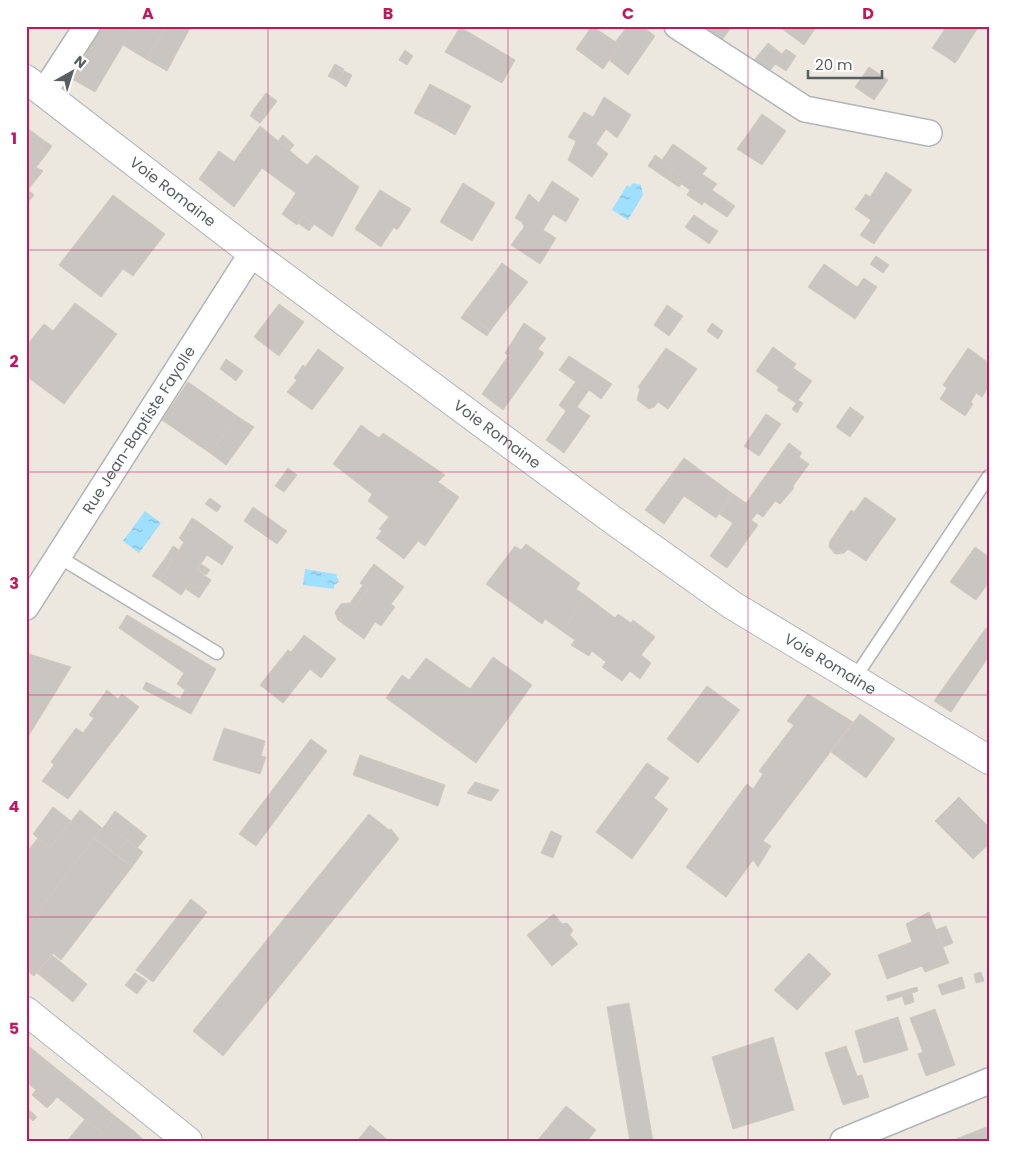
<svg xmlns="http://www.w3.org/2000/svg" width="1015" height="1167" font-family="Poppins,sans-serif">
<defs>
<pattern id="water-ripples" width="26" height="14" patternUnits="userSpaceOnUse" patternTransform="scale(1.25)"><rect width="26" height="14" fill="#9ee0fe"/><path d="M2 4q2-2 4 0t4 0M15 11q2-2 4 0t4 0" fill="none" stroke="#84b9d1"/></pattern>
</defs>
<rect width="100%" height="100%" fill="#ece8e0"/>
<!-- water -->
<path fill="url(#water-ripples)" d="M633 183 641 185 643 195 628 220 612 210 627 185 630 187Z
M145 511 161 523 139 553 123 541Z
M305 569 336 574 339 582 334 585V589L303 585Z"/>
<!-- building -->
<path fill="#c9c5c0" stroke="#d1c9bf" d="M102 26H158L164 30 146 59 123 45 95 92 72 79Z
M158 26H191L167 71 146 59 164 30Z
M592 26 620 45 603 69 576 49Z
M628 26H642L655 36 628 75 609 60 620 45 615 42Z
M698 26H732L720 43Z
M778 26H817L804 45Z
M947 26H979L958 59 948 52 945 56 932 48Z
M460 27 515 60 502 83 445 52Z
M768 43 782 54 786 49 796 56 786 71 775 64 766 76 750 65Z
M405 50 413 56 407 65 399 60Z
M948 52 958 59 955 63 945 56Z
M335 64 344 69 338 81 328 76Z
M869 67 888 80 874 100 855 87Z
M344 71 352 75 346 87 338 81Z
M430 84 471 106 455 135 434 123 436 119 416 109Z
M266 93 277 101 265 117 254 109Z
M604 97 631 115 617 138 606 129 596 144 608 154 592 177 568 160 576 141 568 137 584 112 593 117Z
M254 109 265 117 260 123 250 116Z
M416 109 436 119 434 123 414 113Z
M762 114 786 131 762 165 737 149Z
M260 126 307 165 316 155 359 187 332 237 303 216 297 225 282 214 296 193 262 168 234 207 199 179 219 151 234 162Z
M26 127 46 142 39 151 45 156 29 176 35 181 26 192Z
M283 135 294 145 290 150 278 141Z
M46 142 52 146 45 156 39 151Z
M673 144 707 168 702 174 717 184 712 190 735 206 727 217 704 202 702 205 687 195 690 190 669 175 674 168 662 160Z
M655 155 674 168 669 175 682 183 679 187 648 166Z
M36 167 43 171 35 181 29 176Z
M886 172 912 190 884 229 855 209 866 194 870 197Z
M552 181 579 199 566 222 553 214 543 230 556 238 540 264 511 245 524 227 522 222 515 218 529 194 539 203Z
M463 183 495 203 472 241 440 222Z
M28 190 34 195 26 205V192Z
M380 190 411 209 397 230 394 227 384 242 358 224Z
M113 195 165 234 133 276 123 269 101 297 59 265Z
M694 215 710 226 701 238 685 227Z
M303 216 314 224 309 231 298 223Z
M871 220 884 229 874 244 860 235Z
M358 224 384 242 381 247 355 229Z
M710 226 718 231 709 244 701 238Z
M876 256 889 265 883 273 870 264Z
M502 263 528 282 490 331 465 312Z
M824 264 857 287 864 278 877 287 855 319 808 287Z
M75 303 117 334 64 404 26 376V346L44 324 53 331Z
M279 304 304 322 279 356 254 337Z
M667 305 683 316 669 336 654 325Z
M465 312 490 331 487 336 461 318Z
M524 323 546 338 538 349 544 353 503 410 482 394 508 356 505 353Z
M712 323 723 331 718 339 707 331Z
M773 347 796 364 793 368 812 381 796 403 777 390 779 387 756 371Z
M666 348 697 369 668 409 658 402 654 407 649 409 637 400 640 389 638 387Z
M968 348 989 363V386L982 397 976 393 971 402 973 404 965 416 940 399 947 388 943 385Z
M318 349 344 368 312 410 287 392 297 380 294 378 303 365 305 367Z
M569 356 612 384 601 399 589 390 577 407 590 416 564 453 546 440 566 411 559 405 567 394 573 398 577 392 574 384 576 382 559 370Z
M226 359 243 371 236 381 220 369Z
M188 382 237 416 210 453 162 420Z
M574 384 577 392 573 398 567 394Z
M798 400 803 403 797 413 792 409Z
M850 407 864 417 850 437 836 427Z
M766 414 781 424 759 456 744 446Z
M237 416 254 427 226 465 210 453Z
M361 425 379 438 383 433 445 475 438 482 459 497 425 546 418 541 404 559 376 538 382 531 379 529 389 517 368 501 372 494 333 464Z
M789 443 802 453 799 457 809 464 793 486 794 488 780 504 775 501 763 517 757 513 746 527 753 532 727 568 710 556 733 523 719 514 733 494 746 503Z
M684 458 733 494 716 518 684 496 664 524 645 510Z
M288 468 297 475 284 492 275 486Z
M865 497 896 519 866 561 848 549 844 553 835 554 829 547 830 541 851 510 854 512Z
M210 498 221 506 217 512 205 504Z
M253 507 287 531 277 544 244 521Z
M192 518 197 521 190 531 185 529Z
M751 520 758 525 753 532 746 527Z
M197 521 233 547 222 565 207 555 197 569 205 576 197 589 189 584 181 595 159 580 173 562 166 557 173 546 179 550 184 542 179 538 185 529 190 531Z
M526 544 580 583 576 589 586 596 562 631 545 619 542 624 486 584 515 546 521 550Z
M975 547 989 557V582L976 600 950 582Z
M166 557 173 562 159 580 152 576Z
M201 564 210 570 206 575 197 569Z
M374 564 404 587 391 604 395 607 381 626 375 622 364 639 338 620 335 612 341 604 350 603 355 607 368 589 360 583Z
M205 576 211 580 199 598 186 589 189 584 197 589Z
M363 585 368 589 355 607 350 603Z
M586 596 615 618 618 614 631 623 633 620 655 637 641 655 651 663 640 679 630 671 622 681 602 667 606 662 592 651 589 656 571 645 575 640 562 631Z
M127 615 216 669 191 714 143 689 146 682 180 699 185 690 177 684 184 673 119 628Z
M986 628 989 630V656L951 712 934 701Z
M304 635 336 659 321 678 310 669 283 703 260 685 288 650 291 652Z
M26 653 71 667 26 740Z
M493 657 532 685 476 763 386 698 402 675 409 680 426 658 470 689Z
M707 686 740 710 698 763 667 739Z
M107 690 118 699 122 694 139 707 68 799 42 781 54 765 51 762 76 728 83 733 94 718 89 715Z
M808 694 853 722 763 841 771 846 758 867 753 860 726 897 686 867 747 784 753 789 763 774 759 771 794 725 787 721Z
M860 714 895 739 866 778 831 752Z
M224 728 265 741 261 756 266 757 260 774 213 760Z
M311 739 327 751 256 846 239 834Z
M360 755 445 785 438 806 353 775Z
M647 763 669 778 654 798 668 809 632 859 596 832Z
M475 782 499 790 491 801 467 793Z
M959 797 989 827V844L973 859 939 825 952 812 948 808Z
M53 807 71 821 50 848 33 834Z
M948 808 952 812 939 825 935 821Z
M80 810 102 828 26 927V853L38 838 50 848Z
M115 811 147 836 137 848 106 824Z
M369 814 389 830 391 829 399 839 223 1056 193 1031Z
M106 824 127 840 116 854 94 838Z
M551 831 562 836 553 858 541 853Z
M94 838 132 867 61 960 53 953 34 976 26 970V927Z
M127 840 143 852 132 867 116 854Z
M191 899 207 912 153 982 136 970Z
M929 912 949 963 925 972 922 966 887 979 878 955 912 942 906 924Z
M554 914 562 924 567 923 573 930 570 935 578 944 552 966 527 935Z
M946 926 953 943 943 947 936 930Z
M809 953 831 974 797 1010 774 990Z
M52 955 87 984 73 1002 37 973Z
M981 972 984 981 976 983 974 974Z
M135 973 147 981 137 994 125 985Z
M962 977 965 988 942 995 938 985Z
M917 987 918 991 888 1001 886 996Z
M912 993 914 1002 905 1005 902 996Z
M629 1003 653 1141H630L607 1007Z
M935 1009 955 1065 926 1076 918 1054 923 1052 910 1018Z
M898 1017 908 1050 864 1063 855 1031Z
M773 1037 794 1110 733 1129 712 1057Z
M26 1044 115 1116 102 1133 57 1097 52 1103 26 1082Z
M846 1046 857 1076 862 1075 869 1097 843 1105 825 1053Z
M36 1090 52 1103 47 1108 32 1095Z
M566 1106 596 1130 587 1141H537Z
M26 1107 37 1117 33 1121 26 1115Z
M115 1116 135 1132 128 1141H96Z
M85 1119 102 1133 96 1141H67Z
M370 1125 389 1141H357Z
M989 1126V1141H957L956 1139Z
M135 1132 145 1141H128Z"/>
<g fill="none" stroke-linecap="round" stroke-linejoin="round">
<!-- service casing -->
<g stroke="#b1b5b8" stroke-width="15">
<path id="service" d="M59 557 217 653
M854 679 989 476"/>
</g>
<!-- minor casing -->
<g stroke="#b1b5b8" stroke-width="28">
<g id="minor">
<path d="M677 26 805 109 929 133"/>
<path d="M44 92 87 26"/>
<path id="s1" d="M26 607 252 253"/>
<path d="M843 1141 989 1081"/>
</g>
</g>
<!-- tertiary casing -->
<g stroke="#b1b5b8" stroke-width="30">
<g id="tertiary">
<path id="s2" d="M26 79 252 253 610 518 732 605 989 760"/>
</g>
</g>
<!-- secondary casing -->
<g stroke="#b2b7bb" stroke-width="30">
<path id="secondary" d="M26 1011 188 1141"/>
</g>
<!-- service -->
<use href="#service" stroke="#fff" stroke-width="12"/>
<!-- minor -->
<use href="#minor" stroke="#fff" stroke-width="25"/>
<!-- tertiary -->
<use href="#tertiary" stroke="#fff" stroke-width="28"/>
<!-- secondary -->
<use href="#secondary" stroke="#fff" stroke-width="28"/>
</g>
<!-- grid -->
<path fill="none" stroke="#c2185b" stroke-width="1" stroke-opacity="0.55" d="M268 26V1141M508 26V1141M748 26V1141M26 250H989M26 472H989M26 695H989M26 917H989"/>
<g text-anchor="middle" stroke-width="4" stroke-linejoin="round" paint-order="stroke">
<!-- street labels -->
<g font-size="15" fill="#595e62" stroke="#fff">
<text dy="5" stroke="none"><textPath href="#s2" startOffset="185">Voie Romaine</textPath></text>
<text dy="5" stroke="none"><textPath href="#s1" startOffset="210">Rue Jean-Baptiste Fayolle</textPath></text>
<text dy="5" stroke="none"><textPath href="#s2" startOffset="590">Voie Romaine</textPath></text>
<text dy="5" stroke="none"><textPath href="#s2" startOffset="995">Voie Romaine</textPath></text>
</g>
</g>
<!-- border -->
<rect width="1015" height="1167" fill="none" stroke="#ffffff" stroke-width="55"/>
<!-- north arrow -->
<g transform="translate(72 72) rotate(39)" stroke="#ffffff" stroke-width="4" paint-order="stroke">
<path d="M0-4L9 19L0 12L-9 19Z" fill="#595e62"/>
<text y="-8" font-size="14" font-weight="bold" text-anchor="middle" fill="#595e62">N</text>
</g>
<!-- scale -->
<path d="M808 70v8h74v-8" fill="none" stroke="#595e62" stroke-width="2.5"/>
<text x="815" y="70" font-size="15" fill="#595e62" stroke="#ffffff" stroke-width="4" paint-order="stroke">20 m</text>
<rect x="28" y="28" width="960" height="1112" fill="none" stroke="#c2185b" stroke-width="2"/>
<g font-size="16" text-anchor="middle" font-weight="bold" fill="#c2185b">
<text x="148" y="19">A</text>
<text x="388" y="19">B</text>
<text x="628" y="19">C</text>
<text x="868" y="19">D</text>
<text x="14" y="144">1</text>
<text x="14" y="367">2</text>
<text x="14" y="589">3</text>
<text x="14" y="812">4</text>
<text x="14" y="1034">5</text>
</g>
</svg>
